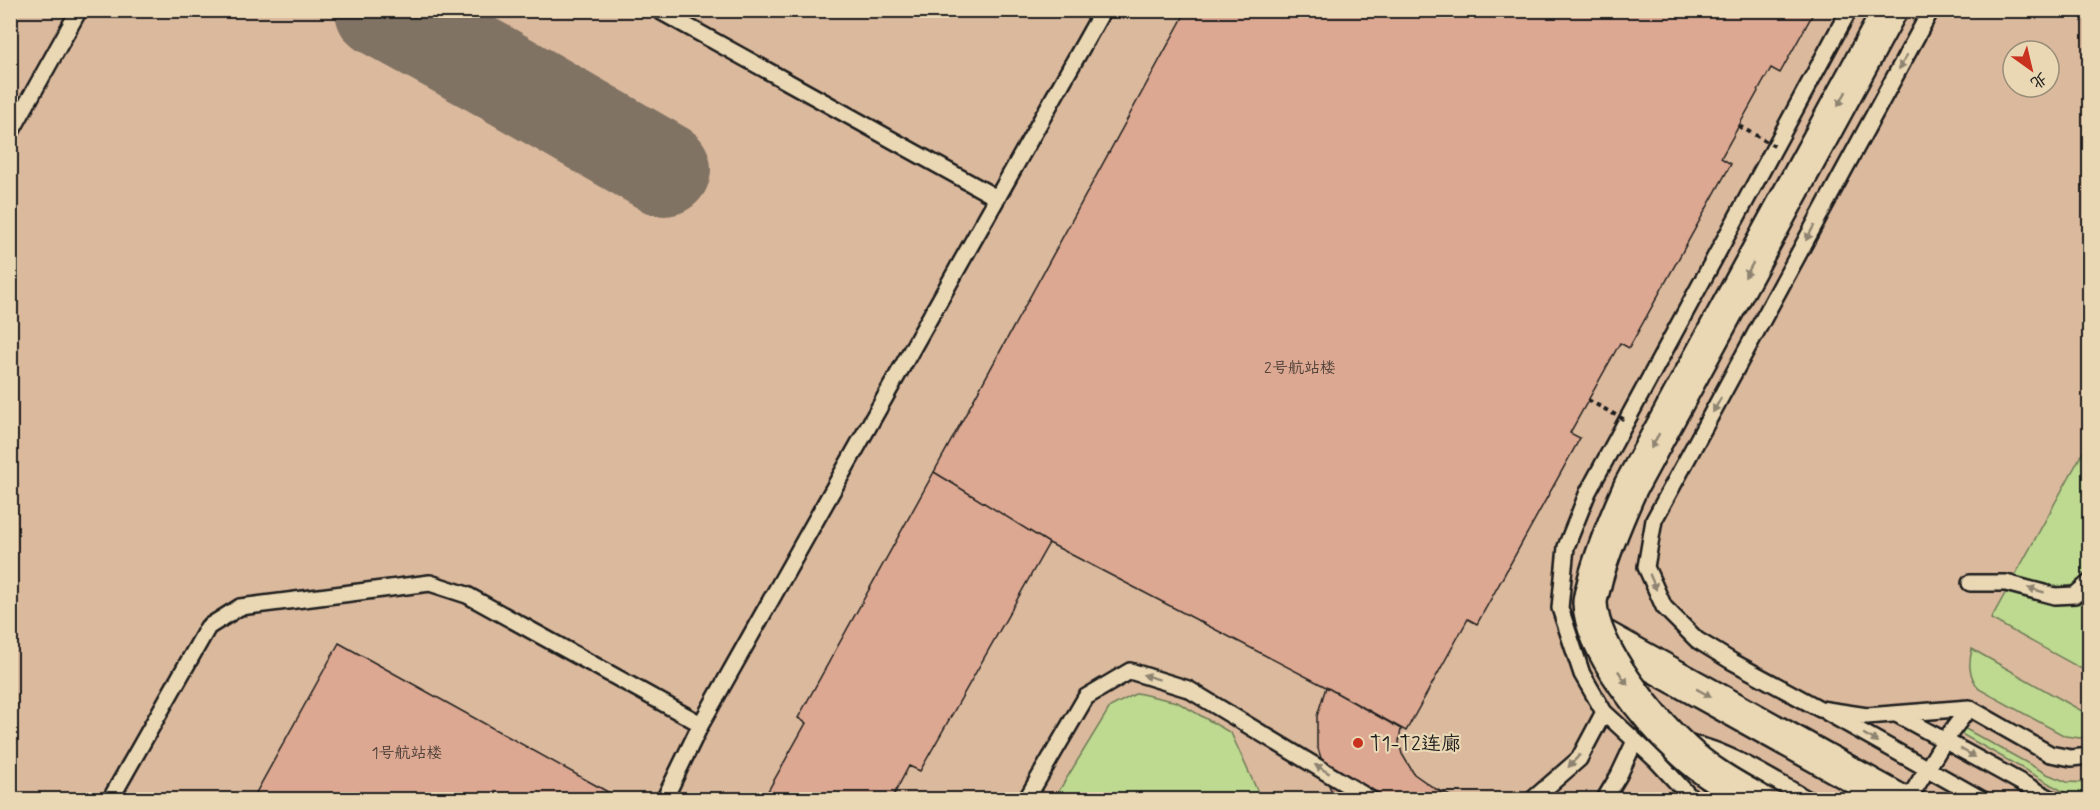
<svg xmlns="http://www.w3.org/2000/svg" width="2100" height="810" font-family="Mynerve,'LXGW WenKai TC',sans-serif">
<rect width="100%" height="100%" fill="#e6caaa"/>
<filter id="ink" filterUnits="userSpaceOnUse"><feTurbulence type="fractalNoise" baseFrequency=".0167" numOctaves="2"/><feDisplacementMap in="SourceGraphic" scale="12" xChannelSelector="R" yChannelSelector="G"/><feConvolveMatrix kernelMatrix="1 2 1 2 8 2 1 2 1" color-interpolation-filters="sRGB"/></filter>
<g filter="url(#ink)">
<!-- built -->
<path fill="#dbb99d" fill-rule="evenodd" d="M10 11H2089V799H11ZM2013 51H2049V87H2013Z"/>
<!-- green -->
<path fill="#bed990" stroke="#6d7a56" stroke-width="1.5" d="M2089 441V673L1991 619Z
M1972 649 2089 715V735L2080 738 2065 736 1979 689C1969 675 1968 666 1972 649Z
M1137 693 1177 702 1231 733 1261 799H1054L1110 707Z
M1962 727 2047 774 2067 782 2089 783V799L2073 797 1958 732Z"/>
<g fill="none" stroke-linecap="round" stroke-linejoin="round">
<!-- taxiway -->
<path stroke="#817363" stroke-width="94" d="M382 10 490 69 664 169"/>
</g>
<!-- building -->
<path fill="#dca891" stroke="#1c1c1c" stroke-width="1.5" d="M1187 10H1815L1780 73 1771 68 1721 158 1731 164 1629 348 1620 343 1570 433 1580 438 1477 624 1468 619 1406 731 1326 687 1049 543 934 472Z
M934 472 1049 543 920 771 909 766 891 800H763L806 723 798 718Z
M339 643 608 792 622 800H252Z
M1326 687 1401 729 1399 742 1402 754 1414 774 1434 788 1458 800H1338L1330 788 1317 745V716Z"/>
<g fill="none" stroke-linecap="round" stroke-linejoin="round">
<!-- service casing -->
<g stroke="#1c1c1c" stroke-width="20">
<path id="service" d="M658 10 997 198
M1931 10 1654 520 1646 567 1664 607 1697 640 1733 662 1820 709 1867 716 1969 708 2050 754 2071 758 2090 756
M10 134 79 10
M1970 583H2006L2055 596 2075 595 2090 582
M1828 713 1983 800
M1898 715 2053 800
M1685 744C1715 742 1780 784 1809 800
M110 800 208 627 240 607 430 583 467 595 701 724
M664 800 701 724 1103 10
M1026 800 1086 697 1130 671 1188 689 1372 800
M1532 800 1579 759 1604 712
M1604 800 1619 775 1635 741
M1693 800 1656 760 1604 712 1582 674 1560 608 1566 547 1588 492 1849 10
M1908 800 1945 740 1969 708"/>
</g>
<!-- secondary casing -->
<g stroke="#1c1c1c" stroke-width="38">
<path id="secondary" d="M1598 634 1897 800"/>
</g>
<!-- service -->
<use href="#service" stroke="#ead8b5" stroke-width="15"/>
<!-- secondary -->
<use href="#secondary" stroke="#ead8b5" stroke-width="33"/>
<!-- secondary-bridge casing -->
<g stroke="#1c1c1c" stroke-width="38" stroke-linecap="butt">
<path id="secondary-bridge" d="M1756 800C1731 786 1705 771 1684 751 1650 720 1592 650 1590 603 1590 596 1594 587 1595 580 1604 548 1617 517 1631 486L1890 10"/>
</g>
<!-- path-bridge -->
<path stroke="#1c1c1c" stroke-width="4" stroke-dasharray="4.5 4.5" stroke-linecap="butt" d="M1739 126 1778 148
M1588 400 1627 421"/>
<!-- secondary-bridge -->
<use href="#secondary-bridge" stroke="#ead8b5" stroke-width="33"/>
</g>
<!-- one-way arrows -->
<defs><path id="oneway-solid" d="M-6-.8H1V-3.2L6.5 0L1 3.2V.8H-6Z" transform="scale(1.5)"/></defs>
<g fill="#8d8370">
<use href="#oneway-solid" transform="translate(1903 62) rotate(119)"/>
<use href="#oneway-solid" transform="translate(1842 99) rotate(119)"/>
<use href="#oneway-solid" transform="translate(1810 233) rotate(119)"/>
<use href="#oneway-solid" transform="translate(1749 270) rotate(119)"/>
<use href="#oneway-solid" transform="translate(1717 405) rotate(119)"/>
<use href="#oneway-solid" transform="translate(1655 441) rotate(119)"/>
<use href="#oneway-solid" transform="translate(1653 582) rotate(67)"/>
<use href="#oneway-solid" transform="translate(2036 590) rotate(-164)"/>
<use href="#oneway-solid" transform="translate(1151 677) rotate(-163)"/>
<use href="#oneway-solid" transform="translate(1623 678) rotate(56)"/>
<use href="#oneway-solid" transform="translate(1704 693) rotate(29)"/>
<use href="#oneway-solid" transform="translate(1871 738) rotate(29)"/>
<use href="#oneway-solid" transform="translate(1968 753) rotate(29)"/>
<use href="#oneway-solid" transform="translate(1574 761) rotate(133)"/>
<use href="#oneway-solid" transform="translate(1322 769) rotate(-149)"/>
</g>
</g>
<!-- markers -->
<circle fill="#c8321e" stroke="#ead8b5" stroke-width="2" cx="1358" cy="743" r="6"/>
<g text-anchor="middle" stroke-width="4.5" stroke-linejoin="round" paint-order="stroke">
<!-- number labels -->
<g font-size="16" fill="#4c3f39">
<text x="1300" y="373">2号航站楼</text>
<text x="407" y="758">1号航站楼</text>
</g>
<!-- poi labels -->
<g font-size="20" fill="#1c1c1c" stroke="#ead8b5" text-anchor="start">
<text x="1370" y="750">T1-T2连廊</text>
</g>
</g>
<!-- margin -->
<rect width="2100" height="810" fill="none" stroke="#ead8b5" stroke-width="36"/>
<rect x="18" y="18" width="2064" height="774" fill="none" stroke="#1c1c1c" stroke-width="2" filter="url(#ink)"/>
<!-- north arrow -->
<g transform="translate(2031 69) rotate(146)"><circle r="28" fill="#ead8b5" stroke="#988d78" stroke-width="1.5"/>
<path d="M0-4.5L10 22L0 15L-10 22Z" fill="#c8321e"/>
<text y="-9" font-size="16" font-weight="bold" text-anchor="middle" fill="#1c1c1c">北</text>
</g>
</svg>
